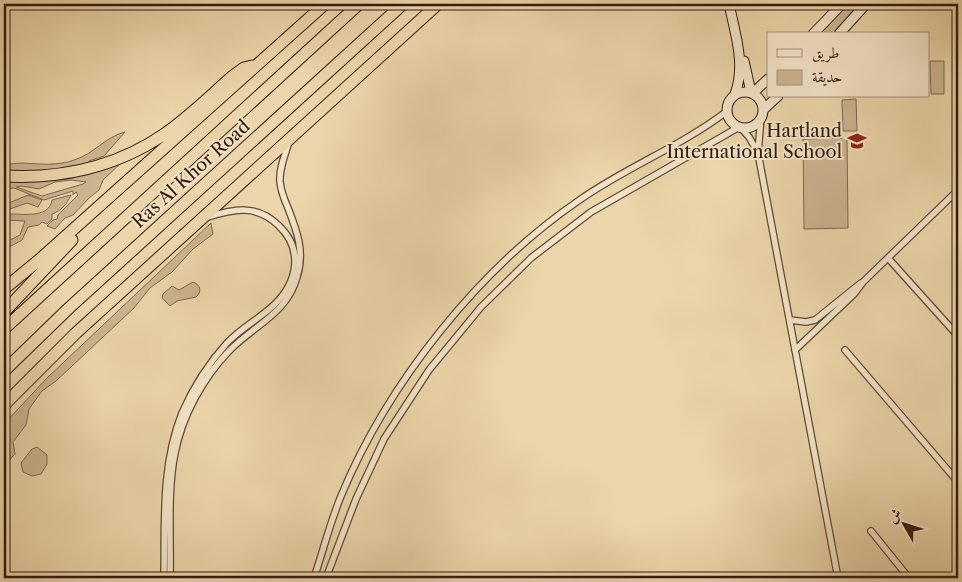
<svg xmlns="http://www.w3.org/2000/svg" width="962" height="582" font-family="'Libre Caslon Text',Amiri,serif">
<rect width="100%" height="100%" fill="#ecd5aa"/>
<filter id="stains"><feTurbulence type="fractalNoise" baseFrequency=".004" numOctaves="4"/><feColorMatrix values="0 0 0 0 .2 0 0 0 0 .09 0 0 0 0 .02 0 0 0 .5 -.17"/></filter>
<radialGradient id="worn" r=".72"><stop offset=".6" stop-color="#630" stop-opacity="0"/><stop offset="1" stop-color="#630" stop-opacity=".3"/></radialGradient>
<!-- green -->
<path fill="#ccb590" stroke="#7e6850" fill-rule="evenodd" d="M848 4H861L833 34H820Z
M930 61H944V94H931Z
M856 99 857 131H843L842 100Z
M125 132 104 156 89 161 88 165 58 171 4 172V165C10 164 17 163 23 163 40 164 58 166 74 160 94 154 105 137 125 132Z
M847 138 848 228 804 229 803 139Z
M122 162 103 180 99 190 89 198 73 215 65 218 55 229 47 226 53 220 57 219 58 215 78 195 76 192 73 195V191L44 200 14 188 4 189V179ZM71 180 86 182 83 184 42 196 16 187 22 186 39 189 55 182Z
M28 195 42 200 38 207 27 203 4 211V205Z
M71 195C67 204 61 211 52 214V219L47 224 42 222 39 225 28 227 22 240 4 250V243L20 235 25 221 4 220V214C19 213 49 220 52 200Z
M211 223 213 234 193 249 172 272 150 288 134 308 56 381 42 391 29 409 26 425 13 442 15 454 4 466V425L6 422 46 379Z
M193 282C201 285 202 292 196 297L177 301 170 306 162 298 163 294 172 286 179 290Z
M37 447 47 455V464L41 474 32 476 23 472 21 463 32 449Z"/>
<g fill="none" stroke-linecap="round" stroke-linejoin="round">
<!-- street casing -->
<g stroke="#604a37" stroke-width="8">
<path id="street" d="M761 117 758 153 838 578
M741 128 749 137 757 151
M888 258 958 336
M790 320 806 322 815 320 861 283
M795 350 854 294 863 282 958 190
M845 350 958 482
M871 531 909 578
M164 578C165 523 161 466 182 413 193 388 208 364 227 343 241 328 259 319 274 305 298 282 304 249 278 225 256 204 234 209 208 217
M170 578C171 539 167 491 175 453 182 416 203 378 229 351 254 325 287 314 297 277 305 252 297 231 288 208 284 199 281 191 280 182 279 168 285 155 289 142
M314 578C323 551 330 523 341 496 388 383 479 268 581 199 627 167 681 146 726 112
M326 578 356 499 384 439 429 370 481 307 531 258 591 212 739 127"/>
</g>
<!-- secondary casing -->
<g stroke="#311b11" stroke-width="11">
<path id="secondary" d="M729 4C735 33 746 65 735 94
M813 34 842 4
M839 34 866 4
M744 61 751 92
M727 110a18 18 0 1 1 36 0a18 18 0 1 1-36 0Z
M753 93 768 79
M763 110 778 96"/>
</g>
<!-- highway casing -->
<g stroke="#311b11" stroke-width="13">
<path id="highway" d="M4 176C60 179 116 167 163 135 188 118 210 96 233 76L244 68 252 66
M4 289 39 260 325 4
M4 312 72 240
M4 329 359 4
M4 371 69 308 403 4
M4 405 76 333 438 4"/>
</g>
<!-- street -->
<use href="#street" stroke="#f3e4c8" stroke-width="5.5"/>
<!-- secondary -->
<use href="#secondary" stroke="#f3e4c8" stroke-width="9"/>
<!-- highway -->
<use href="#highway" stroke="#ecd5aa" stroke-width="11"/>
</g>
<!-- icons -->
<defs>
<g id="school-bare" transform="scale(1.5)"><path d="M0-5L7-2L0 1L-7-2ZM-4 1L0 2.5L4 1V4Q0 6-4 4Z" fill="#8f2418" stroke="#f3e4c8" stroke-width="2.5" paint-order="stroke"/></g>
</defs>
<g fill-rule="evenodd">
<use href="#school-bare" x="857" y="141"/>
</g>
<g text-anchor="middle" stroke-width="4" stroke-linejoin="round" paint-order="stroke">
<!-- poi labels -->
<g font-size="18" fill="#311b11" stroke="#f3e4c8" text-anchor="end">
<text x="842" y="137">Hartland<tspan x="842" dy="21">International School</tspan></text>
</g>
<!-- street labels -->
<g font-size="18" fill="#311b11" stroke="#f3e4c8">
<text transform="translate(191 174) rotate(-42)" y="6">Ras Al Khor Road</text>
</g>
</g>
<!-- margin -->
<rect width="962" height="582" fill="none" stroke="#ecd5aa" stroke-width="20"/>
<rect x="5" y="5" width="952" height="572" fill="none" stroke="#311b11" stroke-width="2.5"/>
<rect x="10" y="10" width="942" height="562" fill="none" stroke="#311b11"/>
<!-- legend -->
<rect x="767" y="32" width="162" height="65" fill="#f3e4c8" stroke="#a5947f"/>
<rect x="777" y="49" width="25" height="8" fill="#f3e4c8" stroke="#a5947f"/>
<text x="812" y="58" font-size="15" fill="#311b11">طريق</text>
<rect x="777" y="70" width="25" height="15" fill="#ccb590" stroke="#a5947f"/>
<text x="812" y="82" font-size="15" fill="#311b11">حديقة</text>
<!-- north arrow -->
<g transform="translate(904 524) rotate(309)" stroke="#f3e4c8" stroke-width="4" paint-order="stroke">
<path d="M0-4L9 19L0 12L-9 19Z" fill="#311b11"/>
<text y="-8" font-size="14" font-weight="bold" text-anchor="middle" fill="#311b11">ش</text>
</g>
<rect width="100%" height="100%" filter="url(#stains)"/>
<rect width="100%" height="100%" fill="url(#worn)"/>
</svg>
